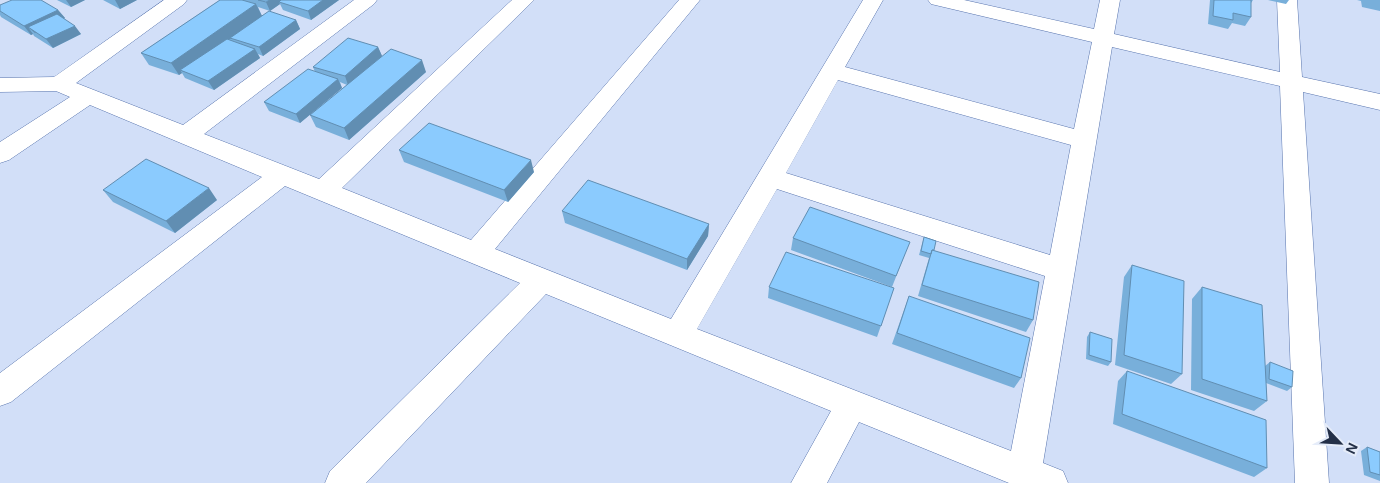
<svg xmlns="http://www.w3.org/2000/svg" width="1380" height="483" font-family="Arial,sans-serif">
<rect width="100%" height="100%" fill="#d2dff8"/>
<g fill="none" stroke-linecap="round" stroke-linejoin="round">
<!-- street casing -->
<g stroke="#5975ae" stroke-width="1">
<path id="street" d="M164 0H187L184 4 76 83 183 125 354 0H377L374 4 204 134 319 179 512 0H534L342 188 471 240 679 0H700L495 249 671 319 863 0H883L845 67 1074 129 1092 42 931 4 928 0H964L1094 29 1100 0H1120L1114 34 1280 72 1277 0H1297L1302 77 1380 94V110L1303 92 1329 483H1295L1280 86 1112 47 1043 463 1063 471 1068 483H1009L859 422 827 483H791L831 411 546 294 366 483H325L330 471 520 283 285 186 11 402 0 406V373L262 177 90 105 9 160 0 163V142L70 97 56 91 0 92V78L54 77ZM838 80 1071 145 1050 255 786 173ZM777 189 1045 276 1011 451 697 329Z"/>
</g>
<!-- street -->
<use href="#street" fill="#fff" fill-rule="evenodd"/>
</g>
<!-- wall -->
<path fill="#78afda" d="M57 0H85L71 7Z
M103 0H137L120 9Z
M220 0H339L311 20 283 10 280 4 270 11 258 7 262 16 296 20 300 29 263 56 258 54 260 58 214 90 185 78 182 73 179 75 149 65 141 53Z
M1210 0H1253L1251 3V17L1245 26 1232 23 1228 29 1208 24Z
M1268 0H1289L1286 4Z
M1357 0H1380V11L1362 7 1361 1Z
M0 5 58 10 65 18 64 19 81 34 53 48 34 36 33 34 31 35 1 17 0 15Z
M378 47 382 56 426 72 349 140 316 127 310 115 347 85 340 82 342 88 300 123 269 111 264 102 315 72 313 67Z
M399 150 534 172 508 202 404 162Z
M103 190 217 200 175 233 113 202Z
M562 211 709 224 708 236 687 270 565 223Z
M924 237 934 250 1033 320 1026 332 918 296 929 258 919 255Z
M793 238 905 254 892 287 791 250Z
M1132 265 1182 374 1171 384 1115 365 1124 277Z
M769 287 894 288 877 337 768 298Z
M1202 287 1265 369V366L1270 362 1292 387 1287 391 1266 383 1267 401 1254 411 1191 390 1192 299Z
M909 296 1021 378 1014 388 892 344Z
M1090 332 1111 362 1108 366 1086 359 1087 337Z
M1127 371 1267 468 1254 477 1113 424 1118 381Z
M1367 447 1380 452V481L1364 475 1361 451Z"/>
<!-- shaded-wall -->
<path fill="#618eb2" d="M66 0H85L71 7Z
M115 0H137L120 9Z
M270 0H286L279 2 280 4 270 11 266 2Z
M323 0H339L311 20 308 11Z
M256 4 262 16 184 72 180 70 182 73 179 75 171 63Z
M58 10 65 18 35 33 28 27 33 34 31 35 24 26Z
M296 20 300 29 263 56 259 47Z
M75 26 81 34 53 48 46 39Z
M378 47 382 56 348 85 345 76Z
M255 49 260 58 214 90 208 81Z
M422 60 426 72 349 140 344 128Z
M338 79 342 88 300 123 296 114Z
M531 160 534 172 508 202 504 190Z
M209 188 217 200 175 233 166 221Z
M709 224 708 236 687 270V259Z"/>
<!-- building -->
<path fill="#8bcbfe" stroke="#618eb2" d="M12 0H41L58 10 24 26 0 11V5Z
M220 0H242L256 4 171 63 141 53Z
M258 0H270L266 2Z
M281 0H323L308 11 279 2Z
M1214 0H1251V17L1233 13V20L1213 16Z
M269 11 296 20 259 47 230 38Z
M57 14 75 26 46 39 28 27Z
M348 38 378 47 345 76 313 67Z
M227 39 255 49 208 81 180 70Z
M391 49 422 60 344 128 310 115Z
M308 69 338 79 296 114 264 102Z
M429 123 531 160 504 190 399 150Z
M146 159 209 188 166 221 103 190Z
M588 180 709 224 687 259 562 211Z
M810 207 910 242 896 276 793 238Z
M924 237 936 241 934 250H932L931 254 921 251Z
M932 250 1039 282 1033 320 922 285Z
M786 252 894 288 881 326 769 287Z
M1132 265 1184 281 1182 374 1124 355Z
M1202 287 1262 305 1267 401 1202 379Z
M909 296 1030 338 1021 378 897 333Z
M1090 332 1112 339 1111 362 1089 355Z
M1270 362 1293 371 1292 387 1269 379Z
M1127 371 1266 420 1267 468 1122 414Z
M1367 447 1380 452V475L1370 472Z"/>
<!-- north arrow -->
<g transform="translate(1340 443) rotate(115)" stroke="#e5ecf9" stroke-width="4" paint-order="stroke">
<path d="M0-4L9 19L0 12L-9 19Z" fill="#243048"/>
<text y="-8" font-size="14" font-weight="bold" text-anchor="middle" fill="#243048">N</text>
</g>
</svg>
